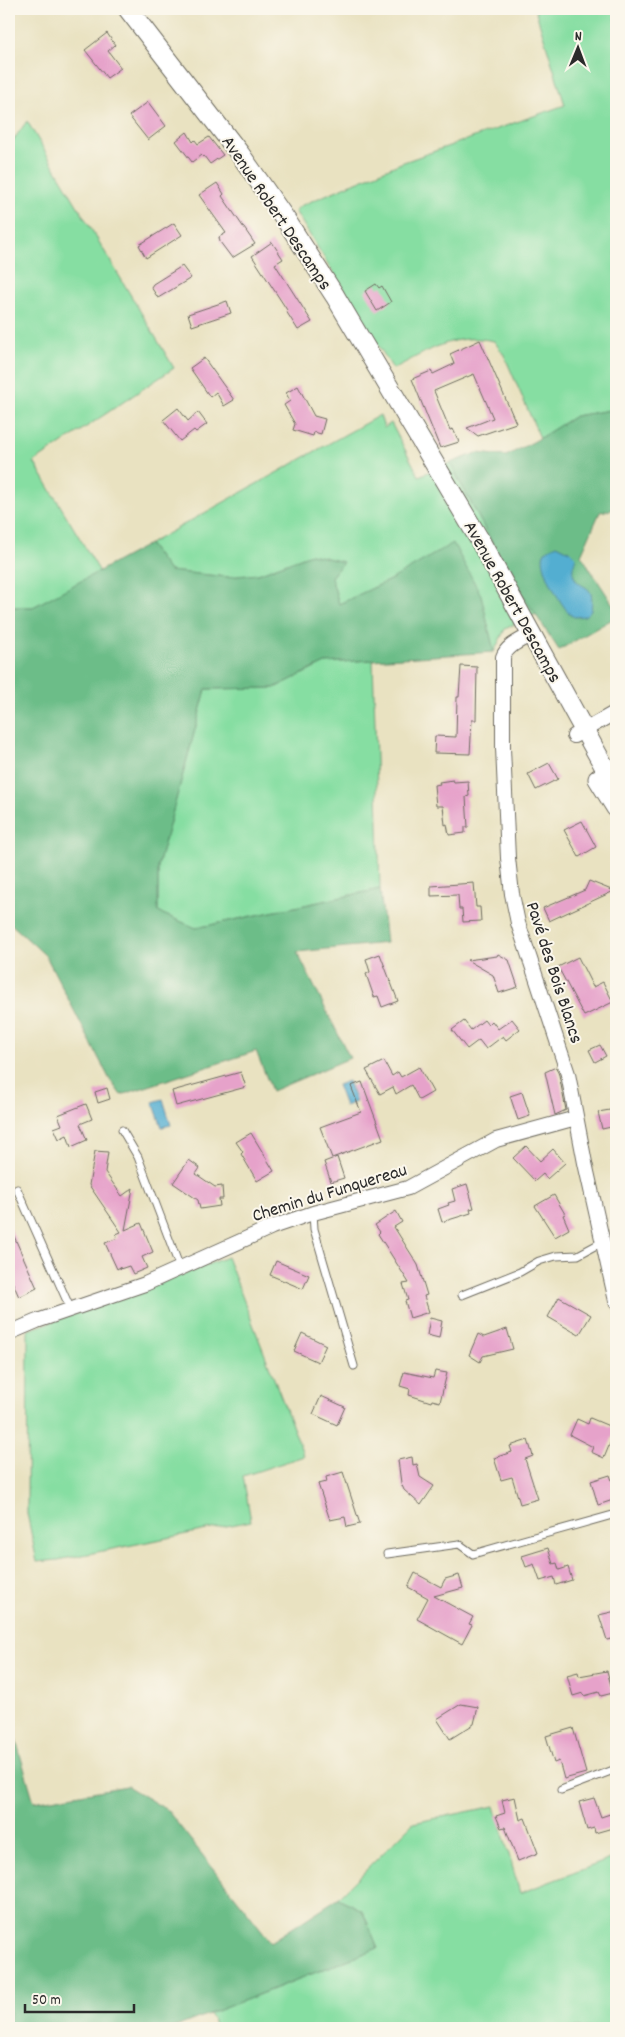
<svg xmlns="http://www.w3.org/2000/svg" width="625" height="2037" font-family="Dekko,sans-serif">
<rect width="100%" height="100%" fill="#fbf7ec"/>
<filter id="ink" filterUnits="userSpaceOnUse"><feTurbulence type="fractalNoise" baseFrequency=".02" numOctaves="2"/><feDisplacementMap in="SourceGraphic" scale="10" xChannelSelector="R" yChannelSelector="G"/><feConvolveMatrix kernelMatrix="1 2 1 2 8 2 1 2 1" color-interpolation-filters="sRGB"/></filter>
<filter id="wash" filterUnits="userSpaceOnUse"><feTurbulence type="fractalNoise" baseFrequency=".0096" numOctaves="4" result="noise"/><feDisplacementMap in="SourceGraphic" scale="20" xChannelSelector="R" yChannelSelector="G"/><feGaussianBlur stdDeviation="1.12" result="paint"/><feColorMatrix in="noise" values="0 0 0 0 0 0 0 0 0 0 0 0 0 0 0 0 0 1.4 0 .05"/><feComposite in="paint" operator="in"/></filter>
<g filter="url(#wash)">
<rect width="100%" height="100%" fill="#e9e2c1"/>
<!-- green -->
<path fill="#86dea2" stroke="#588466" d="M535 9H616V409L575 416 540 438 504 355 494 341C454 332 428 351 393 369L295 211 300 206 401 163 565 105Z
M27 121 174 368 34 462 100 572 33 607H9V146Z
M380 415 384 428 391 423 419 476 450 463 507 571 536 614 505 629 494 652 481 595 392 579 339 604 331 577 343 562 311 554 258 574 228 577 169 571 149 544Z
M373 660 380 889 196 928 158 912V866L206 689 274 688 325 663Z
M227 1257 304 1456 243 1476 251 1521 58 1560 37 1562 27 1513 28 1330 128 1296Z
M495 1806 520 1893 616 1857V2028H217L209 2014 378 1948 362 1910 338 1898 413 1823Z"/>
<!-- forest -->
<path fill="#6cbd88" stroke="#4c745a" d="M616 409V509L600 512 581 555 616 609V617L559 650 507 571 450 463 477 453 506 456 535 441 575 416Z
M453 543 481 595 494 652 325 663 274 688 206 689 158 866V912L196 928 380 889 386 943 297 952 350 1058 272 1091 256 1051 121 1095 110 1080 46 956 9 922V607H33L149 544 169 571 228 577 258 574 311 554 343 562 331 577 339 604 392 579Z
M15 1737 34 1802 127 1786 167 1810 271 1942 338 1898 362 1910 378 1948 173 2028H9V1738Z"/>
<!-- water -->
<path fill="#53aed1" stroke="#3f6c7e" d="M557 545 571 552 576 557C575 562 572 567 573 573 578 593 596 579 591 610L585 616 574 617C564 613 538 565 544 554 546 549 553 547 557 545Z
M348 1081 356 1102 345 1106 337 1085Z
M163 1099 171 1125 162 1127 153 1102Z"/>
<g id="blocks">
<!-- building -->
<path fill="#e6a2ca" d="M107 33 115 45 108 51 121 68 107 78 85 50Z
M148 102 166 126 148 140 129 116Z
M187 132 193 142 195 140 198 144 209 137 223 155 210 164 204 156 203 157 201 155 192 162 176 141Z
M217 183 224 194 222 196 255 244 232 258 220 242 219 237 226 233 199 195Z
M174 223 182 235 146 258 139 245Z
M272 242 283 259 275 264 312 322 298 330 286 311 287 310 252 256Z
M182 266 191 278 158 298 151 287 153 284Z
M376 284 379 288 382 286 391 302 377 311 365 291Z
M227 301 231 313 192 326 188 314Z
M480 340 516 423 478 436 467 428 493 418 474 374 434 391 450 430 453 429 459 442 440 448 412 379 431 371 433 374 454 364 450 354Z
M204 358 234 400 224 406 216 392 210 397 190 368Z
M298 386 314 416 325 419 321 434 314 432 313 436 293 430 295 424 284 405 290 401 286 393Z
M178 408 188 421 198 412 207 424 196 432 194 430 180 441 163 420Z
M461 666 477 667 476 720H472L470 754 434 753 435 736 456 737 457 697H459Z
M549 763 558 779 536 790 528 774Z
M453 780 454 782 468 781 469 796 466 797 468 827H465V833L449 835 447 824 445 825 443 806H436L434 785 440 784 439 782Z
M582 821 596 847 579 857 564 830Z
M589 881 614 891 549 921 543 908 585 890Z
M474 883 476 907H480L481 921 463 922 462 909H459L458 895 431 896V886Z
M380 954 398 1001 382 1007 378 996 374 997 366 974 370 972 366 959Z
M498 954 509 960 518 987 499 993 493 975 467 960 497 956Z
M578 957 593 987 603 982 613 1002 584 1016 558 967Z
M512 1019 520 1029 506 1040 503 1036 486 1049 479 1040 467 1049 452 1030 464 1021 471 1030 484 1020 488 1025 492 1021 498 1029Z
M600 1045 606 1056 595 1062 589 1050Z
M384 1061 392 1076 398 1072 401 1077 419 1067 433 1092 419 1100 411 1085 396 1094 393 1087 380 1094 366 1070Z
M556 1067 559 1075 566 1110 555 1115 545 1072Z
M241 1072 246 1087 176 1106 172 1091Z
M362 1082 383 1139 332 1158 320 1127 361 1112 351 1086Z
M107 1088 110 1099 98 1103 95 1092Z
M522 1092 530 1116 518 1120 510 1096Z
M86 1104 92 1119 80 1124 87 1140 71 1147 67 1135 59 1139 54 1128 62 1125 58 1115Z
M616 1109V1126L602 1129 598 1112Z
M251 1133 274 1171 257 1181 241 1154 243 1152 236 1142Z
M526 1146 540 1161 553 1149 565 1163 547 1179 543 1174 535 1181 513 1158Z
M95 1151 108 1152 105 1172 122 1196 133 1188 125 1230 141 1223 153 1252 142 1257 147 1268 133 1274 129 1266 120 1269V1267L117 1269 105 1243 118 1238 116 1234 121 1232 89 1185Z
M337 1157 344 1178 331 1182 324 1162Z
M189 1160 200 1168 196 1174 215 1187 222 1186 223 1199H219L220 1206 200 1209 198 1200 173 1183Z
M467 1184 474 1208 470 1209 471 1213 442 1222 438 1209 449 1205 448 1203 455 1201 452 1189Z
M554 1195 565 1214 563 1215 569 1229 555 1237 535 1206Z
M396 1211 402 1222 394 1227 418 1265 427 1295 424 1296 429 1312 410 1318 405 1301 408 1300 403 1284 409 1283 378 1234 380 1232 375 1225Z
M9 1225 37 1288 19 1297 13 1283 9 1286Z
M276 1261 309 1275 303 1289 270 1275Z
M559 1297 591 1315 579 1335 548 1317Z
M430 1318 442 1321 439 1338 427 1335Z
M507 1329 513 1349 483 1356 480 1362 469 1355 478 1334 484 1337Z
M302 1333 326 1345 318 1362 294 1351Z
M435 1371 447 1373 440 1402 432 1400 431 1402 409 1395 410 1389 400 1386 404 1372 433 1378Z
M321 1396 345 1407 337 1425 313 1414Z
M590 1418 616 1429 604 1458 591 1452 593 1447 570 1435 577 1419 588 1424Z
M528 1440 533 1456 525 1459 538 1499 520 1504 512 1477 501 1480 494 1458 512 1452 510 1446Z
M412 1457 413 1465 417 1464 420 1477 434 1486 421 1505 404 1490 401 1483 398 1460Z
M343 1472 360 1524 347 1527 345 1517 330 1520 318 1484 327 1482 326 1477Z
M610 1475 614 1486 616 1485V1499L598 1505 591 1481Z
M548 1548 553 1564 557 1563 559 1570 568 1567 572 1580 556 1585 554 1577 540 1581 534 1564 526 1567 522 1556Z
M415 1573 441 1587 445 1579 459 1575 463 1588 434 1596 473 1617 469 1624 472 1625 462 1644 417 1619 428 1598 408 1587Z
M616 1611V1638L607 1640 599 1615Z
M607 1671 613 1693 601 1696 599 1692 584 1696 583 1693 573 1696 567 1675 578 1672 579 1676Z
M461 1704 478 1707 474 1724 450 1739 437 1719Z
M573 1728 586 1773 564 1779 559 1761 554 1763 546 1736Z
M515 1797 520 1820 525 1818 538 1853 518 1861 505 1827 501 1828 496 1816 505 1813 502 1800Z
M594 1798 601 1817 616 1812V1827L595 1833 594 1828 587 1830 579 1802Z"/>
</g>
</g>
<g filter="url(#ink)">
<use href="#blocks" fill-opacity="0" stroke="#6e6b60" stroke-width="1"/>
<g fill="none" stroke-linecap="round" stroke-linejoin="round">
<!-- service casing -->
<g stroke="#6e6b60" stroke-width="9">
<path id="service" d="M122 1130 138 1157 180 1268
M17 1189 71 1310
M313 1213 314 1229 354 1366
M462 1295 520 1272 539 1261 556 1256 578 1255 602 1242
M387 1554 459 1544 473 1554 616 1514
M561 1790 616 1769"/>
</g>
<!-- minor casing -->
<g stroke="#6e6b60" stroke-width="16">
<path id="minor" d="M532 634C522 640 507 645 503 657V748L508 858 512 894 518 923 568 1074 585 1163 616 1301
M574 736 616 712
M9 1333 37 1321 145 1284 272 1227 313 1213 408 1188 496 1140 576 1118"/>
</g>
<!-- secondary casing -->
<g stroke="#6e6b60" stroke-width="21">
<path id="secondary" d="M128 9 240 154 286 220 335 296 478 537 616 788
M598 779 616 808"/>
</g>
<!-- service -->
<use href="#service" stroke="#fff" stroke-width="7"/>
<!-- minor -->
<use href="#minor" stroke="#fff" stroke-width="14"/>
<!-- secondary -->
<use href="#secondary" stroke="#fff" stroke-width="19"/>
</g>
</g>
<g text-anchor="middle" stroke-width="4" stroke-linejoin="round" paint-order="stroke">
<!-- street labels -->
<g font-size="19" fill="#2b2b2b" stroke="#fbf7ec">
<text transform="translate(278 212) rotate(56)" y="7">Avenue Robert Descamps</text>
<text transform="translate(514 601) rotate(61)" y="7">Avenue Robert Descamps</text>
<text transform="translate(556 972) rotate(72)" y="7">Pavé des Bois Blancs</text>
<text transform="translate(329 1191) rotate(-17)" y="7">Chemin du Funquereau</text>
</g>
</g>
<!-- margin -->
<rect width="625" height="2037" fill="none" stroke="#fbf7ec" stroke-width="30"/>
<!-- north arrow -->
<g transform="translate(578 48) rotate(1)" stroke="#fbf7ec" stroke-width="4" paint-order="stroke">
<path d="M0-4L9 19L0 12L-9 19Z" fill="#2b2b2b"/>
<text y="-8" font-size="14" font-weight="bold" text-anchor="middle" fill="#2b2b2b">N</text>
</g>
<!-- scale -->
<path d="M25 2004v8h109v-8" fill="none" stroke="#2b2b2b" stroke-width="2.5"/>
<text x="32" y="2004" font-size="15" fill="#2b2b2b" stroke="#fbf7ec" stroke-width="4" paint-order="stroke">50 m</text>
</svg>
